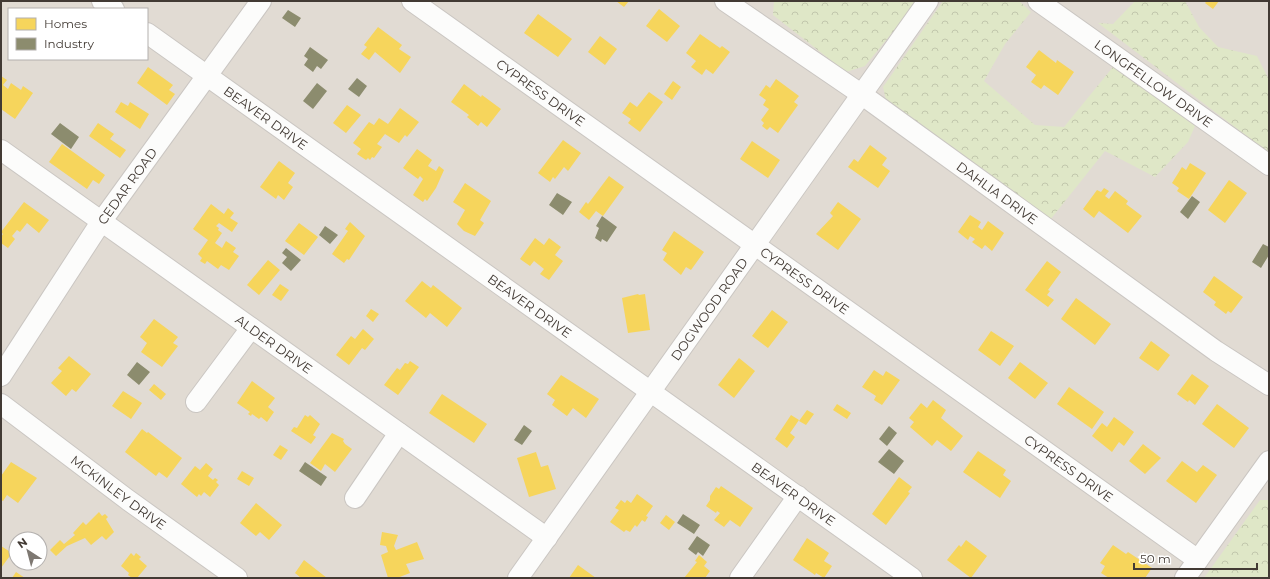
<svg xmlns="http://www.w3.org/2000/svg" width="1270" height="579" font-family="Montserrat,sans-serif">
<defs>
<pattern id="forest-crowns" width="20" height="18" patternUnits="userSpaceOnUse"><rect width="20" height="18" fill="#dfe7c7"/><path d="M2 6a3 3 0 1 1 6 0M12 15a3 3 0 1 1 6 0" fill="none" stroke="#c1c7ac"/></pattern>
</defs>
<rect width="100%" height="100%" fill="#eeeae6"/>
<!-- residential -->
<path fill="#e1dbd3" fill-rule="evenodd" d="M1 1H1269V578H1ZM9 9H147V59H9ZM16 539H40V563H16Z"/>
<!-- forest -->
<path fill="url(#forest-crowns)" d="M774 1H918L865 66 846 72 773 15Z
M943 1H1019L1031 12 1005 44 984 81 1035 125 1064 127 1113 67 1195 126 1188 142 1155 177 1105 151 1050 220 886 100 883 87Z
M1135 1H1185L1199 27 1218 47 1257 56 1269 80V153L1098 23 1113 24Z
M1260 500H1269V578H1204Z"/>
<!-- homes -->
<path fill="#f6d55c" d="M616 1H629L624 7Z
M1207 1H1219L1213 9 1205 3Z
M659 9 680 26 667 42 646 26Z
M538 14 572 39 558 57 524 33Z
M378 27 402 45 399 49 411 57 400 73 375 52 369 60 361 54 367 47 364 45Z
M700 34 720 48 722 46 730 52 713 74 706 69 702 75 691 67 696 61 686 53Z
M600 36 617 49 605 65 588 52Z
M1039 50 1056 63 1057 60 1074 72 1058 95 1044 85 1041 89 1031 82 1036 75 1026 67Z
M148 67 173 85 169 90 175 94 167 105 137 83Z
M1 76 7 80 3 85 8 89 11 83 21 90 23 86 33 93 15 119 1 109Z
M776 79 799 96 794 102 798 105 778 133 770 127 767 130 762 126 764 123 761 120 769 109 763 105 766 100 759 95 766 85 770 88Z
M673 81 681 87 672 100 664 94Z
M464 84 481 97 482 95 501 109 487 127 481 122 478 126 467 117 469 115 451 102Z
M649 92 663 102 640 132 628 123 631 119 622 113 630 102 637 107Z
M121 102 128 106 130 102 149 114 140 129 115 112Z
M347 105 361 115 346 133 333 123Z
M400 108 419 122 407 137 405 135 399 143 385 134 377 144 382 147 374 158 372 157 370 160 368 158 366 160 357 154 361 149 353 143 369 122 374 125 379 118 388 124Z
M98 123 114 134 110 139 126 150 120 158 89 136Z
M563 140 581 153 568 171 564 167 555 179 553 177 550 182 538 173Z
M752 141 780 160 768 178 740 159Z
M62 144 105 175 99 184 93 180 87 189 49 162Z
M870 145 887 158 882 165 890 171 878 188 848 167 854 159 858 162Z
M417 149 432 160 428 166 436 171 439 166 444 170 436 188 427 201 425 199 423 202 413 195 423 179 420 176 418 179 403 168Z
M279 161 295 173 288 183 293 187 284 200 278 195 276 199 260 187Z
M1190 163 1206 173 1189 199 1177 191 1179 188 1172 183 1182 167 1186 170Z
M609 176 624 187 603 216 596 211 589 220 579 212 586 202 588 204Z
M1229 180 1247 193 1225 223 1208 210Z
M465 183 491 201 480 220 484 223 475 236 464 231 457 224 465 210 453 202Z
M1104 188 1109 191 1105 196 1109 199 1115 191 1128 201 1126 204 1142 216 1128 233 1099 211 1094 218 1083 209 1097 190 1101 192Z
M24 202 49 220 39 233 27 223 20 232 17 230 12 236 15 239 8 248 1 243V237L3 234 1 232Z
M838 202 861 219 838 250 816 234 833 216 830 213Z
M211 204 224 214 228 208 234 213 230 218 238 223 232 232 219 223 216 226 219 228 218 230 222 233 215 243 222 248 226 241 236 248 233 252 239 256 229 270 221 265 218 269 207 261 205 264 200 261 202 258 198 254 208 240 193 229Z
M970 215 981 222 978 227 982 230 988 221 1004 233 992 251 985 245 982 249 972 242 975 239 970 236 968 240 958 232Z
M350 222 365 236 349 260 347 259 344 263 332 254 348 231 345 229Z
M299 223 318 237 304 255 285 241Z
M674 231 704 252 691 270 686 267 681 275 663 260 667 253 662 250Z
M535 238 544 245 549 238 561 247 555 255 563 261 549 280 540 274 544 269 534 261 530 266 520 259Z
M268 260 280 270 259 295 247 285Z
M1047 261 1061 272 1048 290 1050 291 1047 295 1054 300 1048 307 1025 290Z
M1214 276 1243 297 1231 313 1228 311 1226 314 1214 305 1216 302 1203 292Z
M422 281 431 288 433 285 462 308 447 327 430 313 426 318 405 301Z
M280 284 289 290 281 301 272 295Z
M638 294 639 295 645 294 650 330 628 333 622 298Z
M1076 298 1111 324 1095 345 1061 319Z
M371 309 379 314 373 322 366 316Z
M772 310 788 322 768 348 752 336Z
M154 319 178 337 173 343 178 346 162 367 141 352 147 343 140 337Z
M363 329 374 339 365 350 362 348 349 365 336 355 351 336 355 339Z
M991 331 1014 346 1000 366 978 350Z
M1151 341 1170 355 1158 371 1139 358Z
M69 356 91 374 76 392 72 389 66 396 51 383 62 371 58 368Z
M739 358 755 371 734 398 718 385Z
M410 361 419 367 398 395 384 385 397 368 400 370 405 363 408 364Z
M1020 362 1048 383 1035 399 1008 378Z
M874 370 883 376 886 371 900 380 882 405 874 400 876 396 862 387Z
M1192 374 1209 386 1195 405 1189 400 1188 402 1177 394Z
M561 375 599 399 586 418 573 408 567 416 552 405 555 400 547 394Z
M252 381 275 398 268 407 274 412 267 422 261 417 259 419 252 414 251 416 248 414 250 412 237 403Z
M154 384 166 394 161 400 149 390Z
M1069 387 1104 412 1092 429 1057 404Z
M123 391 142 403 131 419 112 406Z
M442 394 487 424 474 443 429 413Z
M933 400 946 410 941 418 963 436 951 451 937 440 932 446 910 427 914 422 909 418 921 403 927 408Z
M837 404 851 413 847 419 833 410Z
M1217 404 1249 428 1234 448 1202 424Z
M807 410 814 414 806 425 799 421Z
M305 415 308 417 310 415 320 424 313 435 316 437 311 444 291 431 294 427 297 428Z
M791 415 799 420 790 433 795 437 787 448 775 439Z
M1114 417 1134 432 1124 446 1119 442 1112 452 1092 436 1102 423 1107 427Z
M142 429 147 433 148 432 182 458 167 478 159 472 156 476 125 452Z
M332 433 344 439 343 441 345 444 352 449 335 472 325 464 321 471 310 463Z
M1143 444 1161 458 1145 474 1129 461Z
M280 445 288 450 281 460 273 455Z
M978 451 1006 470 1003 475 1011 481 1000 498 963 472Z
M536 452 541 467 548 465 556 489 529 497 517 458Z
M1182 461 1197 472 1203 465 1217 475 1196 503 1166 481Z
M11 462 37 478 18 503 7 495 3 501 1 500V476Z
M206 463 213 469 208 476 213 480 215 478 218 480 216 482 219 485 210 497 204 492 201 496 199 494 197 497 181 484 195 466 200 470Z
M242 471 254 478 249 486 237 479Z
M899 477 912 487 908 492 910 493 886 525 872 514Z
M721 486 753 508 740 527 730 520 724 527 714 520 720 513 717 511 716 513 706 506 710 500V496L716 487 719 489Z
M637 494 653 506 646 516 648 517 645 522 642 520 637 527 635 525 630 532 626 530 624 532 610 522 619 510 615 508 621 500 625 503 627 500 631 503Z
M256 503 282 525 269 540 260 532 256 536 240 523Z
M99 512 102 516 105 514 108 517 106 519 114 532 106 540 102 536 91 545 85 538 67 546 56 556 50 550 60 540 64 544 75 535 73 533 83 522 86 525Z
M666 515 675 522 669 530 660 523Z
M382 532 398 535 394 546 396 550 417 542 424 559 406 564 410 573 397 578H388L381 555 388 552 386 546 380 545Z
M807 538 829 553 824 561 832 566 824 578 816 573 815 575 793 560Z
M966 540 987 556 971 578 947 560 959 545 961 547Z
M1113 545 1126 554 1128 552 1152 568 1145 578H1109L1101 573 1105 566 1100 563Z
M1 546 12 553 1 568Z
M131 553 134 556 136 553 141 557 139 559 147 566 137 578H132L128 575 129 573 121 566Z
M699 555 707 562 704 566 710 571 705 578H684L697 562 695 561Z
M304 560 327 578H301L295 573Z
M578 565 596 578H569Z
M16 572 25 578H12Z"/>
<!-- industry -->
<path fill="#8c8c6e" d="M288 10 301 18 295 27 282 18Z
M310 47 328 60 321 69 317 66 313 72 304 65 308 59 304 56Z
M357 78 367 86 359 97 348 89Z
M317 83 327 91 313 109 303 101Z
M60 123 79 137 71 149 51 134Z
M557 193 572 202 563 215 549 205Z
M1192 196 1200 202 1188 219 1180 212Z
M602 216 617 227 607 242 602 239 601 242 595 238 599 228 596 226Z
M325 226 338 235 330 244 319 235Z
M1263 244 1269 247V255L1261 268 1252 262Z
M286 248 301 260 291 271 282 263 287 257 282 253Z
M137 362 150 372 139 385 127 375Z
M524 425 532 431 522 445 514 440Z
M889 426 897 433 887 446 879 439Z
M889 449 904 461 894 474 878 462Z
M305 462 327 477 321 486 299 471Z
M683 514 700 525 694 534 677 523Z
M697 536 710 545 703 556 698 552 696 555 688 549Z"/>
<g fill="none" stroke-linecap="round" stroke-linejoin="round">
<!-- minor casing -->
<g stroke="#cac6c2" stroke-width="22">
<g id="minor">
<path d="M102 1 114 9"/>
<path id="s1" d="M412 1 1198 560"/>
<path id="s2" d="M725 1 861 94 1216 351 1269 385"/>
<path id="s3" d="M1038 1 1269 165"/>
<path id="s4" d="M147 33 912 578"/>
<path id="s5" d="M1 150 547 538"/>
<path id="s6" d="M1 376 101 222 261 1"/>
<path d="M196 402 251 328"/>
<path id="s7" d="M1 404 128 500 237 578"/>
<path d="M355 498 399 433"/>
<path id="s8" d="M518 578 928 1"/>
<path d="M740 578 798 496"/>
<path d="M1185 578 1269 461"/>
</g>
</g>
<!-- minor -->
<use href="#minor" stroke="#fcfcfb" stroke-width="20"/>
</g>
<g text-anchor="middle" stroke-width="4" stroke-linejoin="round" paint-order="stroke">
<!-- street labels -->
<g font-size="13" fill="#423a34" stroke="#fff">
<text dy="5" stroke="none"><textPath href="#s3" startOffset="142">LONGFELLOW DRIVE</textPath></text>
<text dy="5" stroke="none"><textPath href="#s1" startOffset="158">CYPRESS DRIVE</textPath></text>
<text dy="5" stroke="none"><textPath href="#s4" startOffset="146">BEAVER DRIVE</textPath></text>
<text dy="5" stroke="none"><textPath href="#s6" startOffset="228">CEDAR ROAD</textPath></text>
<text dy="5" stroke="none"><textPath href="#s2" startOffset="333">DAHLIA DRIVE</textPath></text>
<text dy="5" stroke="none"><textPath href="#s1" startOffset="482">CYPRESS DRIVE</textPath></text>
<text dy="5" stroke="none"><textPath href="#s4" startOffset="470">BEAVER DRIVE</textPath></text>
<text dy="5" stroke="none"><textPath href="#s8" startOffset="330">DOGWOOD ROAD</textPath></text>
<text dy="5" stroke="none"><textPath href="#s5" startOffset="335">ALDER DRIVE</textPath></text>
<text dy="5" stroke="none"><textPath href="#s1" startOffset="806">CYPRESS DRIVE</textPath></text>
<text dy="5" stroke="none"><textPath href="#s7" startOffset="147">MCKINLEY DRIVE</textPath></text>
<text dy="5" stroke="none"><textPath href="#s4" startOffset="794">BEAVER DRIVE</textPath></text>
</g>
</g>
<!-- border -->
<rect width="1270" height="579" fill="none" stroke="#423a34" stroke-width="4"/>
<!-- legend -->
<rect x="8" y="8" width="140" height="52" fill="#ffffff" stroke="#b3b0ae"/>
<rect x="16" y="18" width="20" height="12" fill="#f6d55c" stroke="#b3b0ae"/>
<text x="44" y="28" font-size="12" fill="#423a34">Homes</text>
<rect x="16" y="38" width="20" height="12" fill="#8c8c6e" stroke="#b3b0ae"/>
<text x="44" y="48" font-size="12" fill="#423a34">Industry</text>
<!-- north arrow -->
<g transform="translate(28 551) rotate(324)"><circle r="19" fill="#ffffff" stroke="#b3b0ae"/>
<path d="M0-3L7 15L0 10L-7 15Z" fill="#7e7872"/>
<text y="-6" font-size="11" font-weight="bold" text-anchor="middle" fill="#423a34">N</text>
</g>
<!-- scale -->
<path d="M1134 563v6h123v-6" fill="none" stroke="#423a34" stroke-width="2"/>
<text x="1140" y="563" font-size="12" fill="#423a34" stroke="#ffffff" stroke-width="3" paint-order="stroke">50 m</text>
</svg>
